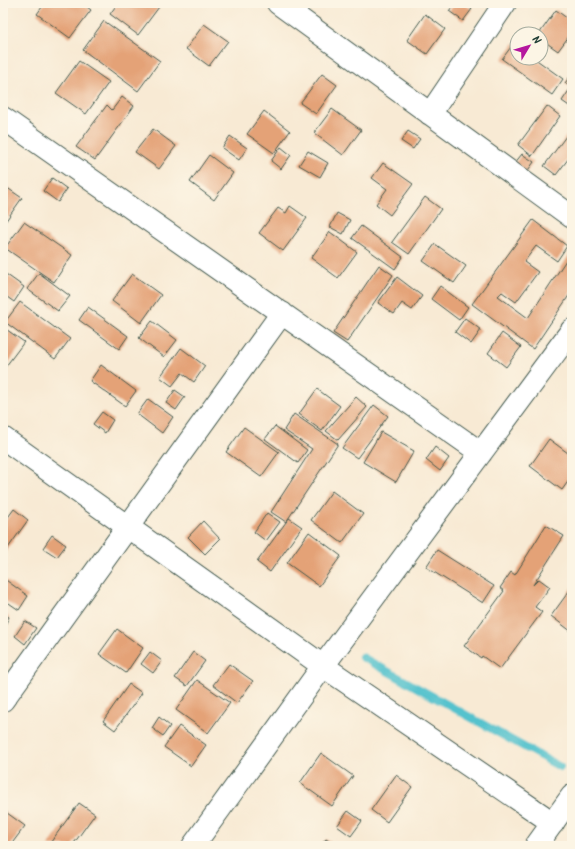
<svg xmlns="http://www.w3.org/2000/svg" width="575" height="849" font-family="Kalam,sans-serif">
<rect width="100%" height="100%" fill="#fcf5e5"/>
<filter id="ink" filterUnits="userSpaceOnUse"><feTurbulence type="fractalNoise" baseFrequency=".025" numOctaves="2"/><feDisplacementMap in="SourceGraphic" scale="8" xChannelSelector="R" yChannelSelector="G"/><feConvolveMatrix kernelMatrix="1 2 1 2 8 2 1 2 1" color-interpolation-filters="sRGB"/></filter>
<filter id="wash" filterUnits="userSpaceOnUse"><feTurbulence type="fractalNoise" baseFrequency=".012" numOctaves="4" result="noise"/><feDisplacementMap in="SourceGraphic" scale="16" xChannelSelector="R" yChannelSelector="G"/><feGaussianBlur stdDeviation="0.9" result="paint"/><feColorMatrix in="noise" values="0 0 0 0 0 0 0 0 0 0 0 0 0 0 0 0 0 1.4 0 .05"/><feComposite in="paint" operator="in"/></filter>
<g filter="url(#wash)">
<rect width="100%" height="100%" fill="#f8ead4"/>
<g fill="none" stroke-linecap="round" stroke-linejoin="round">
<!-- stream -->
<path stroke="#55c2cd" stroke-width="8" d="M362 657 560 767"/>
</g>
<g id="blocks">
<!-- building -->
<path fill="#e4a277" d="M45 3H82L91 10 70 38 37 14Z
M118 3H162L138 35 110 14Z
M455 3H463L472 9 463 21 449 11Z
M556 10 572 22V32L558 51 541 39V34H539Z
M425 14 445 29 427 54 407 40Z
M104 21 160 61 138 91 83 50Z
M204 24 228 41 209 66 186 49Z
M514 43 517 45V58H534L563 79 552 95 502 59Z
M79 61 109 82 86 114 56 93Z
M322 74 337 85 316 114 300 103Z
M572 74V88L565 83Z
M570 89 572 91V108L562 101Z
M122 97 134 106 95 160 76 147 107 105 112 110Z
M547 106 560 116 532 156 518 145Z
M332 109 361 130 343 155 314 133Z
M264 111 290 131 274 153 247 134Z
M572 128V154L556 175 544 166Z
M153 129 176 146 159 169 135 152Z
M408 131 420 139 413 149 401 141Z
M230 136 247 148 239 160 222 148Z
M281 147 291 155 281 169 271 161Z
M308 151 328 163 320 177 299 165Z
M522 154 534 162 526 173 514 164Z
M209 155 233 173 214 200 190 182Z
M383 163 413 184 390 215 376 204 387 189 372 178Z
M52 178 67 189 58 202 43 191Z
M3 185 22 198 5 222 3 221Z
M425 197 441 209 409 254 392 242Z
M290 206 307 218 283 251 259 233 278 208 286 213Z
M337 213 350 220 343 234 330 227Z
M533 220 567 246 557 261 536 246 524 262 538 272 516 302 502 292 498 296 528 318 572 251V291L533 349 472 304Z
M24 222 72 255 54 282 5 248Z
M361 226 403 257 395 269 352 238Z
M330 232 357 252 338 278 311 258Z
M435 244 466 266 454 283 423 261Z
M379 265 393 275 347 342 333 333Z
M3 272 24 287 14 302 3 294Z
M39 273 70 296 58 311 27 289Z
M132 274 161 295 141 323 112 301Z
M397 277 422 296 412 310 402 303 394 314 378 303Z
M440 286 468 307 459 320 431 299Z
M20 302 70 339 55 359 5 322Z
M88 307 128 336 119 349 79 320Z
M465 318 481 330 471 344 455 332Z
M152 321 177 340 164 357 139 338Z
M3 327 24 342 3 370Z
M502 333 521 347 506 367 488 353Z
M181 348 205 366 194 382 182 373 172 386 160 377Z
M101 365 136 391 125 406 90 381Z
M317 389 340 406 322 431 299 414Z
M175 390 185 397 176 410 166 403Z
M356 397 367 407 338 440 326 431Z
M148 399 173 417 162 433 137 414Z
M374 405 388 416 357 458 342 448Z
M102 412 113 420 105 433 93 424Z
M294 414 338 444 286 522 271 512 312 449 284 430Z
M275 426 307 450 298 463 265 439Z
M244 427 279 452 261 477 226 452Z
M381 432 414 451 396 482 363 462Z
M549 439 572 456V476L562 490 530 466Z
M435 447 449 458 440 471 426 460Z
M332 491 363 514 342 543 311 520Z
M14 509 28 520 3 555V524Z
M267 513 280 522 266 541 254 532Z
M289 518 302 527 270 572 257 562Z
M203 521 220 539 205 554 188 537Z
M546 525 564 536 533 585 539 579 550 587 535 607 542 612 500 669 482 656 481 658 464 646 504 591 500 588 511 572 515 575Z
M309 532 341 556 319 586 287 563Z
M52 535 66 545 57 557 43 548Z
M437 550 494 586 483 603 426 567Z
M3 578 28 596 19 610 3 599Z
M572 587V632L551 616Z
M3 613 9 617 3 629Z
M25 621 36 628 25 644 15 636Z
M117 629 143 648 126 673 99 654Z
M150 652 162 661 153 673 141 664Z
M193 652 205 661 187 686 175 678Z
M229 664 253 681 237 703 213 685Z
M197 680 230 703 208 733 176 710Z
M129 684 142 693 115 730 103 721Z
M159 717 170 726 163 736 152 728Z
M179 726 206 745 191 766 164 747Z
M321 753 353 776 332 806 300 783Z
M396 775 412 787 387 822 371 810Z
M79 803 95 814 72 846H48Z
M3 810 25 826 10 846H3Z
M348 811 362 821 351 836 337 826Z
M326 839 336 846H320Z"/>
</g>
</g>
<g filter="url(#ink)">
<use href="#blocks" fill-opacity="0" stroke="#40574c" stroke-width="1"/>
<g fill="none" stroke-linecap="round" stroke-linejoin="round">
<!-- minor casing -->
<g stroke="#40574c" stroke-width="24">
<path id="minor" d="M278 3 572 217
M430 114 505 3
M3 118 481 453
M3 438 323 666 553 823
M3 700 282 313
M193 846 323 666 572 330"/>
</g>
<!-- tertiary casing -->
<g stroke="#40574c" stroke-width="24">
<path id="tertiary" d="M536 846 572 796"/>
</g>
<!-- minor -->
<use href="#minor" stroke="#fff" stroke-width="22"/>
<!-- tertiary -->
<use href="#tertiary" stroke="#fff" stroke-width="22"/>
</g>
</g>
<!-- margin -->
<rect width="575" height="849" fill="none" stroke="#fcf5e5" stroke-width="16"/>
<!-- north arrow -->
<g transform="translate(529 46) rotate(52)"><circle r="19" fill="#fcf5e5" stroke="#a4ab9e"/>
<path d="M0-3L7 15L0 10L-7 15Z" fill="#b5179e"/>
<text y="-6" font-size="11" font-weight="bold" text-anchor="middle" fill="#1f3d34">N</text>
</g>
</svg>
